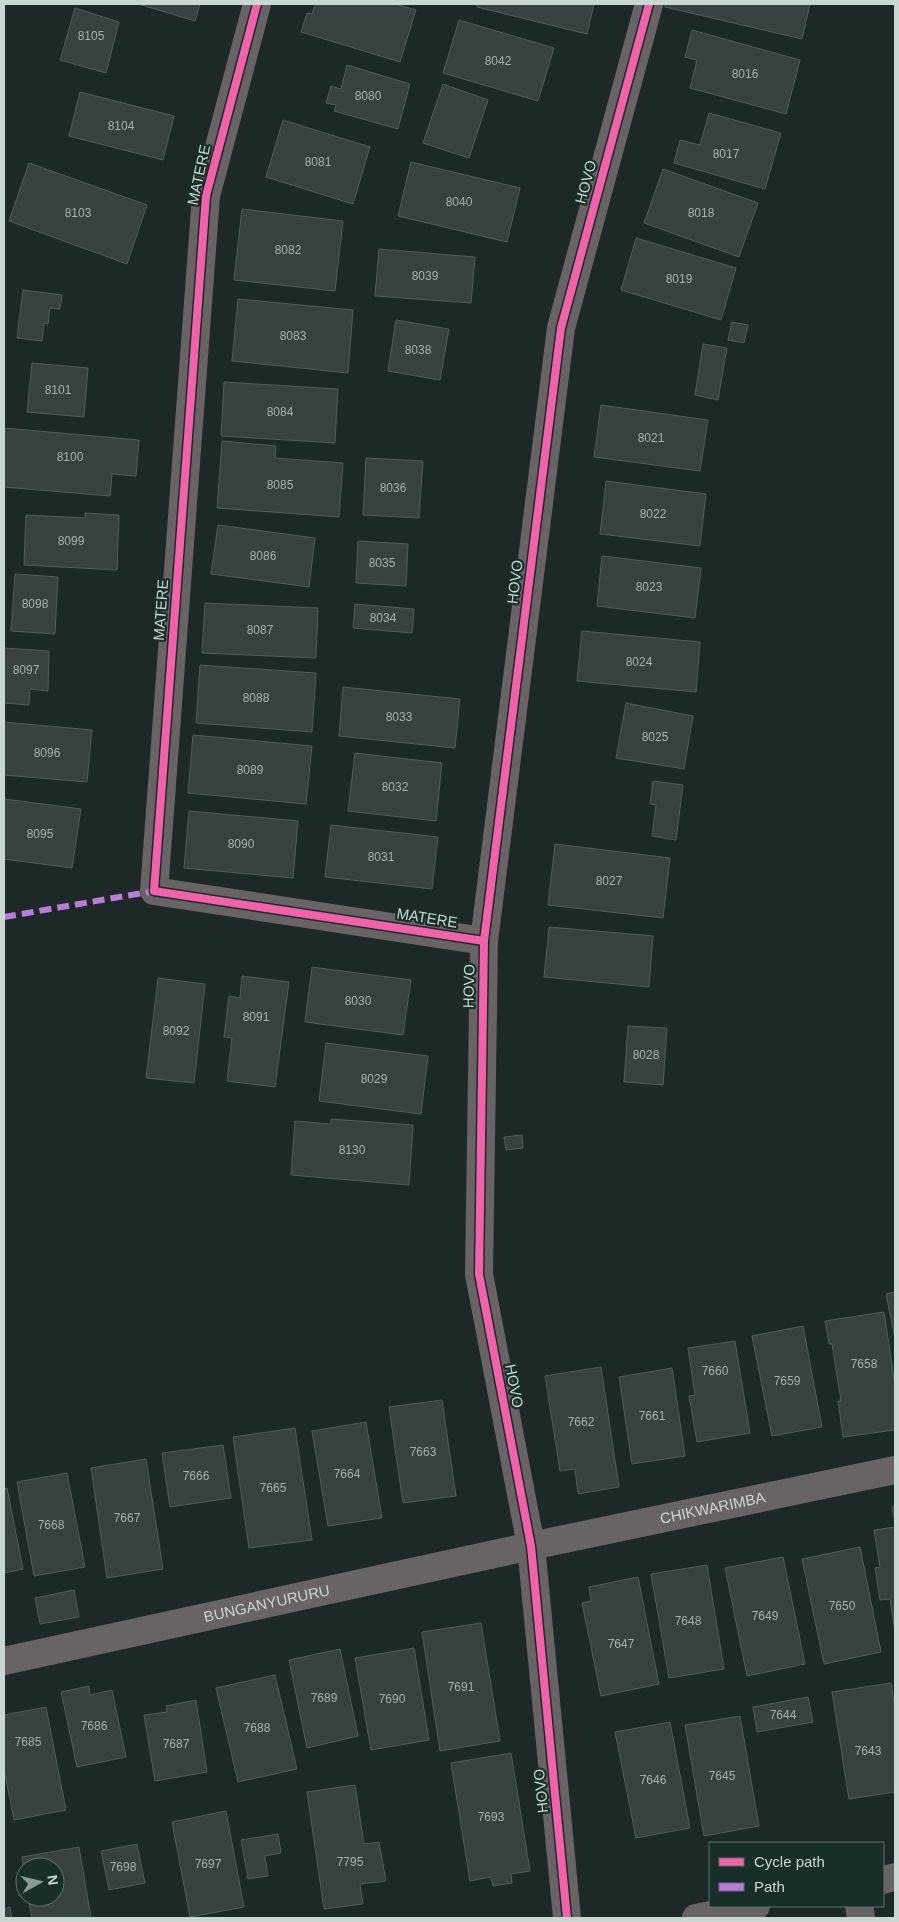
<svg xmlns="http://www.w3.org/2000/svg" width="899" height="1922" font-family="Arial,sans-serif">
<rect width="100%" height="100%" fill="#1c2926"/>
<!-- building -->
<path fill="#37413f" stroke="#525d5a" d="M138 4H200L195 21Z
M315 4H395L416 10 400 62 301 32 307 13 312 14Z
M478 4H594L587 34 477 7Z
M665 4H810L802 39 665 7Z
M75 8 119 22 106 73 60 60Z
M459 20 554 48 538 101 443 73Z
M692 30 800 60 786 114 690 88 697 60 685 57Z
M347 65 410 84 398 129 334 111 336 105 326 103 331 86 341 89Z
M443 84 488 100 469 158 423 143Z
M80 92 174 116 163 160 69 136Z
M709 113 781 133 765 189 674 163 680 140 700 145Z
M283 120 370 147 353 204 266 177Z
M411 162 520 188 507 242 398 216Z
M29 163 147 205 127 264 9 221Z
M663 169 758 203 739 257 644 223Z
M242 209 343 221 335 291 234 280Z
M636 238 736 268 721 320 621 290Z
M379 249 475 257 471 303 375 296Z
M23 290 62 295 60 309 50 308 48 324 44 323 42 341 17 338Z
M238 299 353 310 348 373 232 361Z
M396 320 449 329 440 380 388 371Z
M732 322 748 325 744 343 728 340Z
M703 344 727 348 718 400 695 395Z
M32 363 88 368 84 417 27 412Z
M224 382 338 389 335 443 221 436Z
M601 405 708 420 700 471 594 457Z
M4 428 139 440 136 476 112 474 110 496 4 487Z
M222 441 276 446 275 458 343 463 339 517 217 508Z
M366 458 423 461 419 518 363 515Z
M606 481 706 494 700 546 600 534Z
M85 513 119 515 117 570 24 565 26 515 85 518Z
M218 525 315 538 309 587 211 574Z
M358 541 408 544 406 586 356 583Z
M602 556 701 568 695 618 597 606Z
M15 574 58 577 55 634 11 631Z
M205 603 318 608 316 658 202 653Z
M355 604 414 609 412 633 353 628Z
M582 631 700 642 696 692 577 681Z
M4 648 49 651 48 691 30 689 29 705 4 703Z
M200 665 316 673 312 732 196 723Z
M343 687 460 699 455 748 339 736Z
M626 703 693 716 684 769 616 758Z
M4 722 92 730 87 782 4 775Z
M193 735 312 746 306 804 188 793Z
M355 753 442 763 436 821 348 811Z
M653 781 683 785 676 840 652 836 656 805 650 804Z
M4 799 81 809 72 868 4 859Z
M189 811 298 821 293 878 184 868Z
M331 825 438 837 432 889 325 877Z
M555 844 670 858 663 918 548 905Z
M549 927 653 936 649 987 544 977Z
M312 967 411 980 403 1035 305 1022Z
M242 976 289 982 275 1087 227 1081 232 1038 224 1037 229 996 240 998Z
M158 978 205 984 194 1083 146 1078Z
M628 1026 667 1028 663 1085 624 1082Z
M326 1043 428 1056 421 1114 319 1101Z
M331 1119 413 1125 409 1185 291 1175 295 1121 331 1124Z
M522 1135 523 1148 506 1150 504 1137Z
M895 1292V1338L886 1294Z
M884 1312 895 1385V1430L843 1437 838 1401H841L832 1344H829L825 1321Z
M803 1326 822 1427 772 1436 752 1336Z
M735 1341 750 1433 697 1442 689 1396 695 1395 688 1348Z
M601 1367 619 1487 578 1494 575 1469 560 1471 545 1376Z
M672 1368 685 1456 632 1464 619 1377Z
M442 1400 456 1496 403 1503 389 1407Z
M366 1422 382 1518 328 1526 312 1431Z
M295 1428 312 1540 249 1548 233 1437Z
M223 1445 231 1498 170 1507 162 1453Z
M146 1459 163 1569 107 1578 91 1468Z
M67 1473 85 1567 34 1576 17 1482Z
M7 1488 23 1569 4 1573V1489Z
M895 1506V1523L892 1507Z
M895 1527V1632L890 1599 880 1600 875 1568 880 1567 874 1530Z
M860 1547 881 1652 824 1664 802 1559Z
M783 1557 805 1664 747 1676 725 1568Z
M707 1565 724 1669 669 1678 651 1574Z
M638 1577 659 1684 601 1696 582 1603 591 1601 589 1587Z
M74 1590 79 1617 40 1624 35 1598Z
M481 1623 500 1741 440 1751 422 1632Z
M414 1648 429 1740 371 1750 355 1658Z
M340 1649 358 1736 307 1748 289 1660Z
M275 1675 297 1769 238 1782 216 1688Z
M891 1683 895 1709V1792L849 1799 832 1692Z
M89 1686 90 1695 112 1690 126 1757 77 1767 61 1692Z
M808 1697 813 1722 757 1732 753 1707Z
M196 1700 207 1772 155 1781 144 1715 167 1712 166 1706Z
M46 1707 66 1810 14 1820 4 1769V1715Z
M740 1716 759 1826 704 1836 685 1725Z
M670 1722 690 1828 636 1838 615 1732Z
M511 1753 530 1871 511 1874 512 1883 493 1886 491 1877 470 1881 451 1763Z
M355 1785 364 1844 379 1842 386 1881 360 1884 363 1904 324 1909 307 1792Z
M226 1811 244 1907 190 1917 172 1822Z
M278 1834 281 1853 265 1856 268 1876 248 1879 241 1840Z
M137 1844 145 1883 109 1890 101 1851Z
M79 1847 91 1918H32L28 1897H55V1867H25V1877L22 1857Z
M10 1907 12 1918H4V1909Z"/>
<g fill="none" stroke-linecap="round" stroke-linejoin="round">
<!-- street -->
<g stroke="#686364" stroke-width="28">
<path d="M257 4 206 196 154 891 484 941"/>
<path id="s1" d="M4 1661 531 1546 895 1470"/>
<path d="M883 1880 895 1877"/>
<path d="M859 1906 861 1918"/>
<path d="M567 1918 531 1546 479 1274 484 941 561 328 649 4"/>
<path d="M696 1918 756 1906"/>
</g>
<!-- quiet -->
<path stroke="#bd7bd9" stroke-width="6" stroke-dasharray="12 6" stroke-linecap="butt" d="M4 917 154 891"/>
<!-- cycleway casing -->
<g stroke="#172e29" stroke-width="11">
<path id="cycleway" d="M257 4 206 196 154 891 484 941
M567 1918 531 1546 479 1274 484 941 561 328 649 4"/>
</g>
<!-- cycleway -->
<use href="#cycleway" stroke="#f560ab" stroke-width="8"/>
</g>
<g text-anchor="middle" stroke-width="4.5" stroke-linejoin="round" paint-order="stroke">
<!-- number labels -->
<g font-size="12" fill="#a4b2ae">
<text x="91" y="40">8105</text>
<text x="498" y="65">8042</text>
<text x="745" y="78">8016</text>
<text x="368" y="100">8080</text>
<text x="121" y="130">8104</text>
<text x="726" y="158">8017</text>
<text x="318" y="166">8081</text>
<text x="459" y="206">8040</text>
<text x="78" y="217">8103</text>
<text x="701" y="217">8018</text>
<text x="288" y="254">8082</text>
<text x="425" y="280">8039</text>
<text x="679" y="283">8019</text>
<text x="293" y="340">8083</text>
<text x="418" y="354">8038</text>
<text x="58" y="394">8101</text>
<text x="280" y="416">8084</text>
<text x="651" y="442">8021</text>
<text x="70" y="461">8100</text>
<text x="280" y="489">8085</text>
<text x="393" y="492">8036</text>
<text x="653" y="518">8022</text>
<text x="71" y="545">8099</text>
<text x="263" y="560">8086</text>
<text x="382" y="567">8035</text>
<text x="649" y="591">8023</text>
<text x="35" y="608">8098</text>
<text x="383" y="622">8034</text>
<text x="260" y="634">8087</text>
<text x="639" y="666">8024</text>
<text x="26" y="674">8097</text>
<text x="256" y="702">8088</text>
<text x="399" y="721">8033</text>
<text x="655" y="741">8025</text>
<text x="47" y="757">8096</text>
<text x="250" y="774">8089</text>
<text x="395" y="791">8032</text>
<text x="40" y="838">8095</text>
<text x="241" y="848">8090</text>
<text x="381" y="861">8031</text>
<text x="609" y="885">8027</text>
<text x="358" y="1005">8030</text>
<text x="256" y="1021">8091</text>
<text x="176" y="1035">8092</text>
<text x="646" y="1059">8028</text>
<text x="374" y="1083">8029</text>
<text x="352" y="1154">8130</text>
<text x="864" y="1368">7658</text>
<text x="715" y="1375">7660</text>
<text x="787" y="1385">7659</text>
<text x="652" y="1420">7661</text>
<text x="581" y="1426">7662</text>
<text x="423" y="1456">7663</text>
<text x="347" y="1478">7664</text>
<text x="196" y="1480">7666</text>
<text x="273" y="1492">7665</text>
<text x="127" y="1522">7667</text>
<text x="51" y="1529">7668</text>
<text x="842" y="1610">7650</text>
<text x="765" y="1620">7649</text>
<text x="688" y="1625">7648</text>
<text x="621" y="1648">7647</text>
<text x="461" y="1691">7691</text>
<text x="324" y="1702">7689</text>
<text x="392" y="1703">7690</text>
<text x="783" y="1719">7644</text>
<text x="94" y="1730">7686</text>
<text x="257" y="1732">7688</text>
<text x="28" y="1746">7685</text>
<text x="176" y="1748">7687</text>
<text x="868" y="1755">7643</text>
<text x="722" y="1780">7645</text>
<text x="653" y="1784">7646</text>
<text x="491" y="1821">7693</text>
<text x="350" y="1866">7795</text>
<text x="208" y="1868">7697</text>
<text x="123" y="1871">7698</text>
</g>
<!-- street labels -->
<g font-size="15" fill="#c9d7d3" stroke="#172e29">
<text transform="translate(199 175) rotate(-78)" y="5">MATERE</text>
<text transform="translate(586 182) rotate(-75)" y="5">HOVO</text>
<text transform="translate(515 582) rotate(-83)" y="5">HOVO</text>
<text transform="translate(161 610) rotate(-86)" y="5">MATERE</text>
<text transform="translate(427 918) rotate(9)" y="5">MATERE</text>
<text transform="translate(469 986) rotate(-89)" y="5">HOVO</text>
<text transform="translate(514 1386) rotate(79)" y="5">HOVO</text>
<text dy="5" stroke="none"><textPath href="#s1" startOffset="725">CHIKWARIMBA</textPath></text>
<text dy="5" stroke="none"><textPath href="#s1" startOffset="269">BUNGANYURURU</textPath></text>
<text transform="translate(541 1791) rotate(-96)" y="5">HOVO</text>
</g>
</g>
<!-- border -->
<rect width="899" height="1922" fill="none" stroke="#c9d7d3" stroke-width="10"/>
<!-- legend -->
<rect x="709" y="1842" width="175" height="65" fill="#172e29" stroke="#5e726d"/>
<rect x="719" y="1858" width="25" height="8" fill="#f560ab" stroke="#5e726d"/>
<text x="754" y="1867" font-size="15" fill="#c9d7d3">Cycle path</text>
<rect x="719" y="1883" width="25" height="8" fill="#bd7bd9" stroke="#5e726d"/>
<text x="754" y="1892" font-size="15" fill="#c9d7d3">Path</text>
<!-- north arrow -->
<g transform="translate(40 1882) rotate(82)"><circle r="24" fill="#172e29" stroke="#5e726d"/>
<path d="M0-4L9 19L0 12L-9 19Z" fill="#8c9a96"/>
<text y="-8" font-size="14" font-weight="bold" text-anchor="middle" fill="#c9d7d3">N</text>
</g>
</svg>
